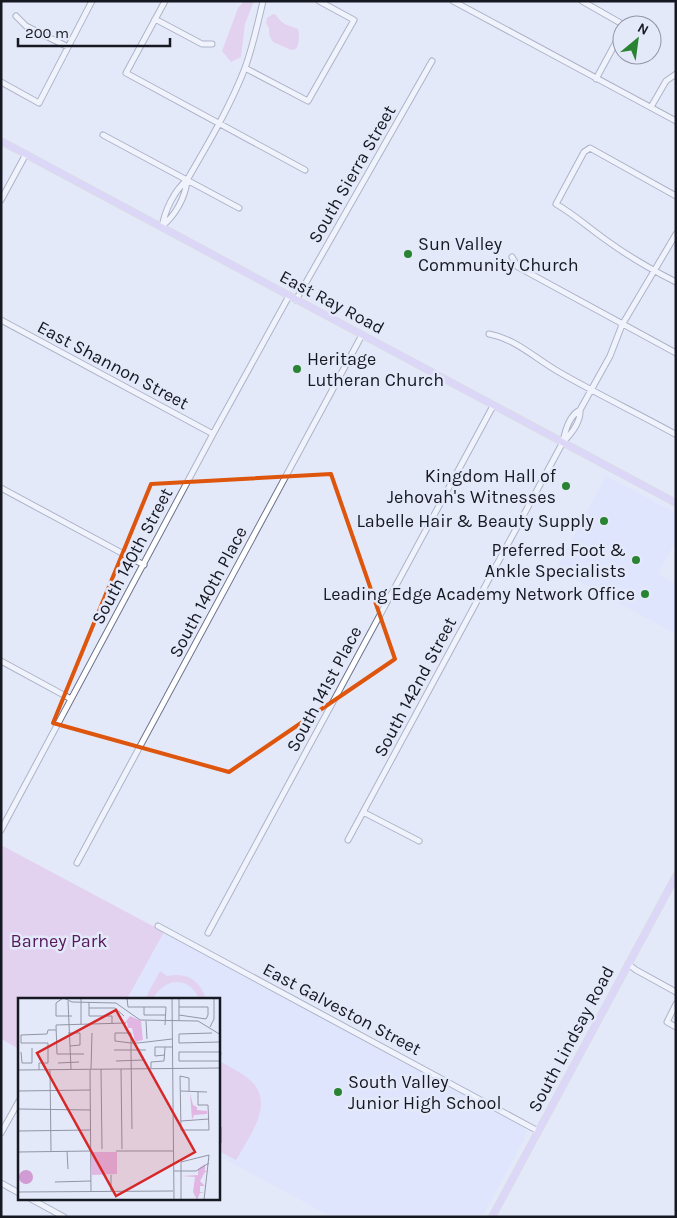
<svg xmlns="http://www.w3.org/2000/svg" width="677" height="1218" font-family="Karla,sans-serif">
<rect width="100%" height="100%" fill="#e4e9fa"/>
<!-- built -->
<path fill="#d9e1fe" d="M606 476 676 513V541L658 574 676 584V634L556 569Z
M164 932 523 1127 526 1131V1136L482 1217H332L219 1156V999H127Z"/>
<!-- green -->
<path fill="#e1b6e3" d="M244 1H254L245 24 241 57 231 62 222 51 238 8Z
M273 14 276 15C282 25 288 25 298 29 300 35 299 44 296 49L291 50 273 42 269 35V28L266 23 267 18Z
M1 845 164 932 127 999H19V1049L1 1039Z
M160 971 167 976C187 972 200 980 206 999H199C189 975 164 978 153 999H145Z
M219 1061C230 1067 243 1073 252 1082 275 1105 248 1138 236 1160L219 1151Z"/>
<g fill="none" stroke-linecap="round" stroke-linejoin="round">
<!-- minor casing -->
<g stroke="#6b728b" stroke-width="7">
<path id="minor" d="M165 1 126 73 305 170
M453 1 676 121
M582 1 624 25
M16 16 26 26 68 47
M155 19 202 44H212
M245 68 308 101 354 20 319 1
M596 79 622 31
M1 82 39 103 92 1
M651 107 666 81 676 74
M103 135 239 208
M676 196 590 148 584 152 556 204C575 215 589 228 606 240 628 256 652 270 676 282
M1 200 26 154
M162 226C175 216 185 198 187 181
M162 227C165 210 174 191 187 180 208 144 230 107 245 68 253 46 258 23 263 1
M512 257 518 267 676 353
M296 300 432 61
M1 320 213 434
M489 334C516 339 536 359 559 372 597 394 637 413 675 434
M563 442C565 431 570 415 580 410L610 356 622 325 676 234
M1 488 144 565
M1 661 71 699
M363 812 419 841
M1 830 213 434 289 296
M348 840 563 442C571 434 581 422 580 410
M77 863 362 335
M158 926 538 1131
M208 933 493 406
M628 964 636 970 676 992
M676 1004 667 1022 676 1027
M1 1133 19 1101
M1 1183 19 1193
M31 1199 64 1217"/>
</g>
<!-- major casing -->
<g stroke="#ccccce" stroke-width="8">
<path id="major" d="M1 141 676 503
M492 1217 676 876"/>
</g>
<!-- minor -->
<use href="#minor" stroke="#fff" stroke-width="5"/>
<!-- major -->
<use href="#major" stroke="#d3c1f5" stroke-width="6"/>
</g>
<!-- marked area -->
<path d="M0 0H677V1218H0ZM331 474 395 659 229 772 53 723 151 484Z" fill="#e4e9fa" fill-opacity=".55" fill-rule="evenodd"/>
<path fill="none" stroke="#de560d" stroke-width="4" stroke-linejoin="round" d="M331 474 395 659 229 772 53 723 151 484Z"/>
<!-- markers -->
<g fill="#298333" stroke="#e4e9fa" stroke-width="2">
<circle cx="408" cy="254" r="5"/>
<circle cx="297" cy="369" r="5"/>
<circle cx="566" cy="486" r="5"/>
<circle cx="604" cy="521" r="5"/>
<circle cx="636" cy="560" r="5"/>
<circle cx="645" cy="594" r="5"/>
<circle cx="338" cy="1092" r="5"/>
</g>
<g text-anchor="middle" stroke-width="5" stroke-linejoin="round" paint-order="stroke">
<!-- street labels -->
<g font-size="18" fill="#161822" stroke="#e4e9fa">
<text transform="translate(352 174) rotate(-60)" y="6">South Sierra Street</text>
<text transform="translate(332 302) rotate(28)" y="6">East Ray Road</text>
<text transform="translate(113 365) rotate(28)" y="6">East Shannon Street</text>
<text transform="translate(132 556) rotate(-62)" y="6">South 140th Street</text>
<text transform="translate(208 592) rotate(-62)" y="6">South 140th Place</text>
<text transform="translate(415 687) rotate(-62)" y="6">South 142nd Street</text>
<text transform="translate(324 689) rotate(-62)" y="6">South 141st Place</text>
<text transform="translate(342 1009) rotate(28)" y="6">East Galveston Street</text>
<text transform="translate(571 1039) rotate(-62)" y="6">South Lindsay Road</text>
</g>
<!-- poi labels -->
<g font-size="18" fill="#161822" stroke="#e4e9fa" text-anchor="end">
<text x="418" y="250" text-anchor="start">Sun Valley<tspan x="418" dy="21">Community Church</tspan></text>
<text x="307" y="365" text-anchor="start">Heritage<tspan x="307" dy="21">Lutheran Church</tspan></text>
<text x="556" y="482">Kingdom Hall of<tspan x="556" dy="21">Jehovah's Witnesses</tspan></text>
<text x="594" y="527">Labelle Hair &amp; Beauty Supply</text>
<text x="626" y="556">Preferred Foot &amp;<tspan x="626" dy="21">Ankle Specialists</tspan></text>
<text x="635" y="600">Leading Edge Academy Network Office</text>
<text x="348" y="1088" text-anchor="start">South Valley<tspan x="348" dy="21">Junior High School</tspan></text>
</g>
<!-- park labels -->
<g font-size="18" fill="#56185a" stroke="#e4e9fa">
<text x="59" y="947">Barney Park</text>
</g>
</g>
<!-- overview -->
<g transform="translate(18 998)">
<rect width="202" height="202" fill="#e4e9fa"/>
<path d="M112 18 123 23 125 42 117 44 114 30H110L109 24 106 26ZM172 95 175 107 179 109V112L189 113V116L176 117 174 122ZM73 154H99V176L74 177ZM187 166V173H192L187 174 182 183 187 188H182V194L187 195H182L179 202 175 194 177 179 163 178 180 177V171Z" fill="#e1b6e3"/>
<path d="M1 179a7 7 0 1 1 14 0a7 7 0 1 1-14 0Z" fill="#d09cd3"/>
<path fill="none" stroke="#9295a4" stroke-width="1" d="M45 0 38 5V18H54M46 0 54 4 98 5 122 22 180 23 203 37M109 0 110 9H148L147 27M154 0 156 202M161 0V22M50 3 53 71M71 4V18H94V26M126 9V17H148M161 9H190V17L188 21 161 17M71 10H97L106 18M128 23 129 41M63 26V0M192 29 196 21V0M50 35H62V47L52 48M194 35 161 36V45L202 44M96 52H128M3 54 4 65H14V50M161 54H203L202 63H161ZM66 56H39L38 27 108 25M147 57 137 58V49H154M98 63 126 62M40 65 61 64M133 70V64L146 63 147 49M73 71 74 35M83 71 84 151M103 71 104 151M0 72 203 70M21 72V65H30V45H3V37L29 36 30 32H38M32 72 33 153M72 72 73 193M0 93 72 92M163 93 189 94M171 93V80L162 78 163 132H191L190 107H180V93M0 111 73 112M163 123 191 121M203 129V145M114 131 113 53V35H97V43L113 45H120L154 41M0 133 73 132M49 153 50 171M98 153H155M0 154 73 153M156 173H178L191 165M93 177V193M37 184 73 183M0 194 155 193M163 202V164L191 157 186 202"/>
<path fill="#d62828" fill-opacity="0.15" stroke="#d62828" stroke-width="2.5" d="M98 12 177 154 98 198 19 55Z"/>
<rect width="202" height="202" fill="none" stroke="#161822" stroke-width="2.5"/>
</g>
<!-- border -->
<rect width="677" height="1218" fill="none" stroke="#161822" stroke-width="5"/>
<!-- north arrow -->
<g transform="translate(637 40) rotate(29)"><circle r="24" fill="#e4e9fa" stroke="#9295a4"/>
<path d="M0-4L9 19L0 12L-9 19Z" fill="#298333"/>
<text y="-8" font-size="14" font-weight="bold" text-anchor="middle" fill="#161822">N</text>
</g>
<!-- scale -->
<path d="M18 38v8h152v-8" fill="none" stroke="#161822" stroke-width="2.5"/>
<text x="25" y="38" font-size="15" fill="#161822" stroke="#e4e9fa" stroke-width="4" paint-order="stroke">200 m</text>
</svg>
